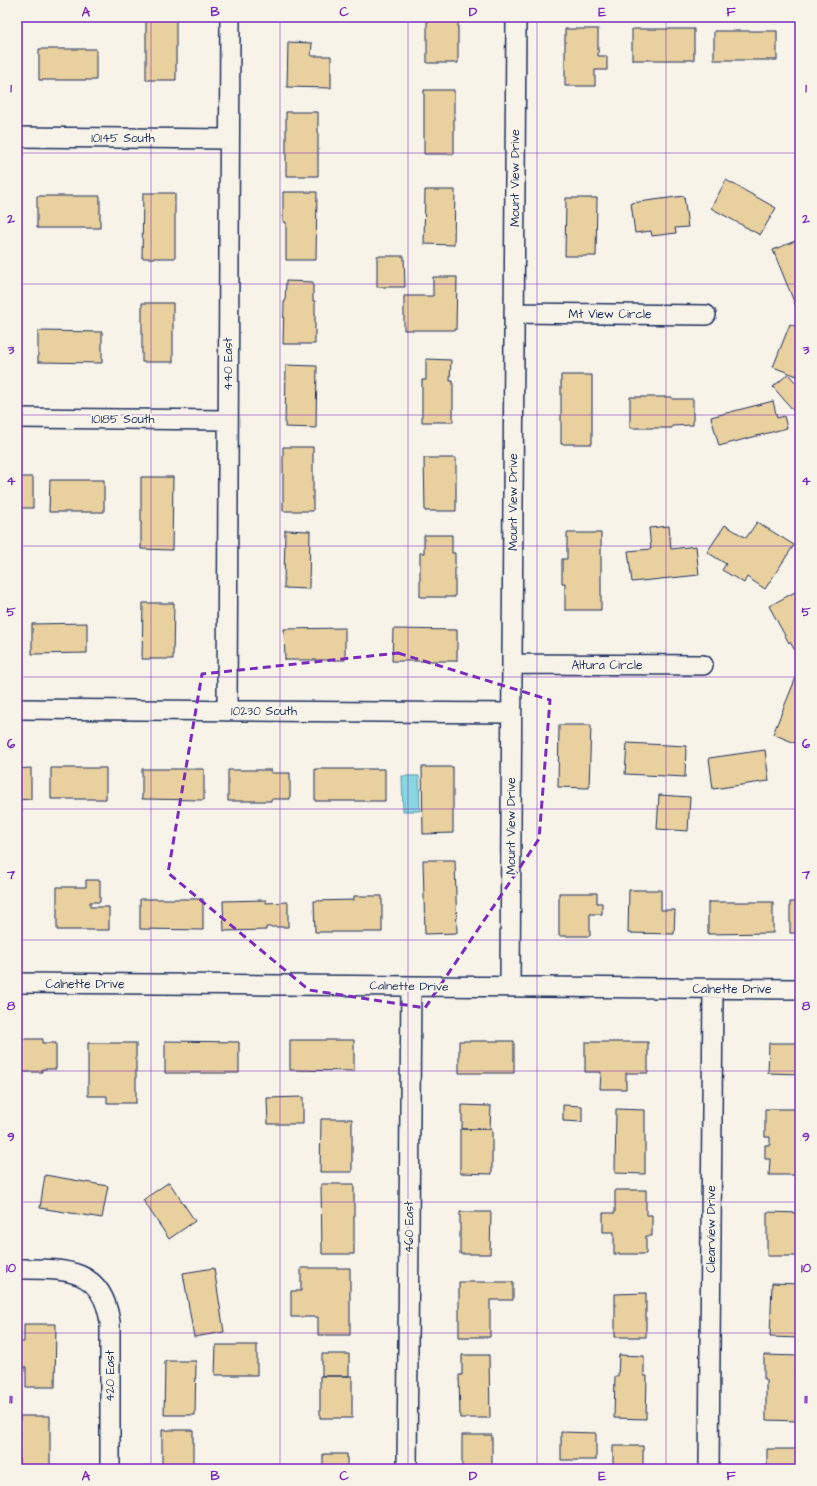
<svg xmlns="http://www.w3.org/2000/svg" width="817" height="1486" font-family="'Architects Daughter',sans-serif">
<rect width="100%" height="100%" fill="#f7f3e8"/>
<filter id="ink" filterUnits="userSpaceOnUse"><feTurbulence type="fractalNoise" baseFrequency=".025" numOctaves="2"/><feDisplacementMap in="SourceGraphic" scale="8" xChannelSelector="R" yChannelSelector="G"/><feConvolveMatrix kernelMatrix="1 2 1 2 8 2 1 2 1" color-interpolation-filters="sRGB"/></filter>
<g filter="url(#ink)">
<!-- water -->
<path fill="#86d7e0" stroke="#5b94ac" d="M402 776H419L420 811H403Z"/>
<!-- building -->
<path fill="#e9d09f" stroke="#1b2f5e" d="M146 17H176V80H146Z
M430 17H458V63H427V21H430Z
M565 29H598V56H607V70H595V86H565Z
M632 29H694V60H632Z
M798 30H800V62H798Z
M714 31H777V60H714Z
M17 38H19V80H17Z
M288 42 312 43 311 56H331V88L287 87Z
M39 49H96V80H39Z
M424 90H454V154H424Z
M286 112H318V176H286Z
M726 180 776 208 760 235 711 208Z
M425 190H455L454 245 424 244Z
M283 192H317L316 260H286V222H283Z
M143 193H175V258H142Z
M37 196H100V228H37Z
M684 196 688 227 675 228 676 233 652 236 651 231 635 233 631 203Z
M17 198H19V230H17Z
M566 198H597L596 256H565Z
M800 239V308L797 309 773 250Z
M377 256H404L405 287H377Z
M433 277H457L456 330H404V296H433Z
M286 281 313 282V301H315V344H283L284 302H285Z
M142 303H173V362H142Z
M790 324 800 328V375L797 374V376L773 367Z
M38 331 102 332V363L38 362Z
M426 359 451 360 450 381H453V422H422V380H426Z
M286 365 317 366 316 428 285 427Z
M788 374 800 387V418L773 387Z
M561 375H592V444H561Z
M630 397H672V399H693V425L672 426V428H630Z
M773 401 777 418 784 416 787 428 719 446 711 417Z
M283 447H313V511H283Z
M424 458H456V511H425Z
M17 477H33V508H17Z
M141 477H173L172 550 141 549Z
M50 480H104V512H49Z
M757 522 794 545 765 589 747 577 744 583 722 570 726 564 707 552 725 525 746 538Z
M669 526 671 549 696 546 699 575 632 582 628 551 651 549 649 528Z
M285 530 310 531 309 589 284 588Z
M567 533H601V610H565V583H562V559H567Z
M424 535H452V553H455V597H420V553H424Z
M797 591 800 598V652L797 654 790 642 789 643 769 606Z
M143 603H174L173 659H142Z
M87 623V653L32 654V624Z
M345 628V660H285L284 629Z
M393 629 457 630V661H392Z
M797 675 800 677V745L773 734Z
M559 725H591L589 788 558 787Z
M627 743 686 746 685 777 625 774Z
M765 750 769 781 713 789 709 758Z
M422 767H453V833L423 834Z
M31 768V799L17 800V769Z
M51 768H106V799H51Z
M142 769H204V800L142 799Z
M315 769H385V801H315Z
M228 770H271V773H290V799H271V801H228Z
M659 795 690 797 688 831 657 829Z
M423 860H455L457 933 425 934Z
M86 880H100V902H90V907H109V930H57V887H86Z
M629 890H661V910H675L674 934 628 933Z
M559 893H597V903H602V914H590V936H559Z
M354 896H382V932H315L314 901 354 900Z
M140 899H203V930L140 929Z
M266 900V903L288 902V927H266V930L224 931 223 901Z
M708 902H773V933L708 934Z
M790 902H800V933H790Z
M17 1039H43L42 1043H56V1069H42V1072H17Z
M290 1040H354V1071L290 1070Z
M165 1041 239 1042V1073H165Z
M459 1041H514V1073H459Z
M585 1042H648V1073H626V1089H600L601 1072H585Z
M88 1043H136V1103H107V1096H88Z
M769 1043H800V1074L768 1073Z
M303 1097V1124H268L267 1098Z
M462 1105 491 1106 490 1129H462Z
M563 1105 582 1106V1122L563 1121Z
M616 1109 645 1110V1174L615 1173Z
M765 1109H800V1175H769L770 1159H765V1145H770V1137H765Z
M321 1119H352V1172H320Z
M460 1129H492V1174L460 1173Z
M45 1175 108 1186 102 1218 40 1208Z
M169 1182 195 1221 169 1239 143 1200Z
M321 1184H354V1254H322Z
M615 1190H646V1215H652V1236H646V1254H614V1232H603V1213H615Z
M460 1212H491L490 1254H460Z
M767 1212 800 1213V1256H767Z
M214 1268 224 1332 194 1337 183 1273Z
M301 1268H350V1335H318V1317H291V1291H301Z
M459 1282H513V1300H490V1337H459Z
M772 1283 800 1284V1338L770 1337Z
M646 1293V1337H615V1294Z
M24 1324H56L55 1387H26V1367H17V1342H24Z
M216 1345H257V1375H215Z
M322 1354H349V1376H322Z
M462 1355H489L490 1418H460L459 1375H462Z
M619 1355 644 1356V1376H647L646 1419 614 1418 615 1376H618Z
M764 1355 800 1356V1371H795V1377H799L798 1421 766 1420V1380L764 1379Z
M165 1361H196L195 1415H164Z
M320 1376H352V1418H320Z
M20 1416H50V1469H19Z
M162 1430H193V1469H162Z
M561 1432 596 1433V1460H561Z
M462 1435H492V1469H462Z
M613 1446H643V1469H613Z
M767 1449H799V1469H767Z
M323 1454H347V1469H323Z"/>
<g fill="none" stroke-linecap="round" stroke-linejoin="round">
<!-- street casing -->
<g stroke="#1b2f5e" stroke-width="22">
<path id="street" d="M17 137 229 139
M514 313 706 315
M17 418 228 420
M512 664 703 665
M17 709 511 713
M227 711 230 17
M17 983 800 989
M510 987 516 17
M17 1269C63 1269 102 1266 110 1322V1469
M407 1469 411 986
M709 1469 713 989"/>
</g>
<!-- street -->
<use href="#street" stroke="#f7f3e8" stroke-width="19"/>
</g>
</g>
<!-- marked area -->
<path fill="none" stroke="#7b2cbf" stroke-width="3" stroke-dasharray="8 5" stroke-linejoin="round" d="M398 653 550 700 539 839 425 1008 309 990 168 873 202 674Z"/>
<!-- grid -->
<path fill="none" stroke="#7b2cbf" stroke-width="1" stroke-opacity="0.55" d="M151 17V1469M280 17V1469M408 17V1469M537 17V1469M666 17V1469M17 153H800M17 284H800M17 415H800M17 546H800M17 677H800M17 809H800M17 940H800M17 1071H800M17 1202H800M17 1333H800"/>
<g text-anchor="middle" stroke-width="4" stroke-linejoin="round" paint-order="stroke">
<!-- street labels -->
<g font-size="12" fill="#1b2f5e" stroke="#f7f3e8">
<text x="123" y="142">10145 South</text>
<text transform="translate(515 178) rotate(-90)" y="4">Mount View Drive</text>
<text x="610" y="318">Mt View Circle</text>
<text transform="translate(228 364) rotate(-90)" y="4">440 East</text>
<text x="123" y="423">10185 South</text>
<text transform="translate(513 502) rotate(-90)" y="4">Mount View Drive</text>
<text x="607" y="669">Altura Circle</text>
<text x="264" y="715">10230 South</text>
<text transform="translate(511 826) rotate(-90)" y="4">Mount View Drive</text>
<text x="85" y="988">Calnette Drive</text>
<text transform="translate(409 986) rotate(1)" y="4">Calnette Drive</text>
<text x="732" y="993">Calnette Drive</text>
<text transform="translate(409 1227) rotate(-90)" y="4">460 East</text>
<text transform="translate(711 1229) rotate(-90)" y="4">Clearview Drive</text>
<text transform="translate(110 1376) rotate(-90)" y="4">420 East</text>
</g>
</g>
<!-- margin -->
<rect width="817" height="1486" fill="none" stroke="#f7f3e8" stroke-width="44"/>
<rect x="22" y="22" width="773" height="1442" fill="none" stroke="#7b2cbf" stroke-width="1.5"/>
<g font-size="13" text-anchor="middle" font-weight="bold" fill="#7b2cbf">
<text x="86" y="16">A</text>
<text x="215" y="16">B</text>
<text x="344" y="16">C</text>
<text x="473" y="16">D</text>
<text x="602" y="16">E</text>
<text x="731" y="16">F</text>
<text x="11" y="92">1</text>
<text x="806" y="92">1</text>
<text x="11" y="223">2</text>
<text x="806" y="223">2</text>
<text x="11" y="354">3</text>
<text x="806" y="354">3</text>
<text x="11" y="485">4</text>
<text x="806" y="485">4</text>
<text x="11" y="616">5</text>
<text x="806" y="616">5</text>
<text x="11" y="748">6</text>
<text x="806" y="748">6</text>
<text x="11" y="879">7</text>
<text x="806" y="879">7</text>
<text x="11" y="1010">8</text>
<text x="806" y="1010">8</text>
<text x="11" y="1141">9</text>
<text x="806" y="1141">9</text>
<text x="11" y="1272">10</text>
<text x="806" y="1272">10</text>
<text x="11" y="1403">11</text>
<text x="806" y="1403">11</text>
<text x="86" y="1480">A</text>
<text x="215" y="1480">B</text>
<text x="344" y="1480">C</text>
<text x="473" y="1480">D</text>
<text x="602" y="1480">E</text>
<text x="731" y="1480">F</text>
</g>
</svg>
